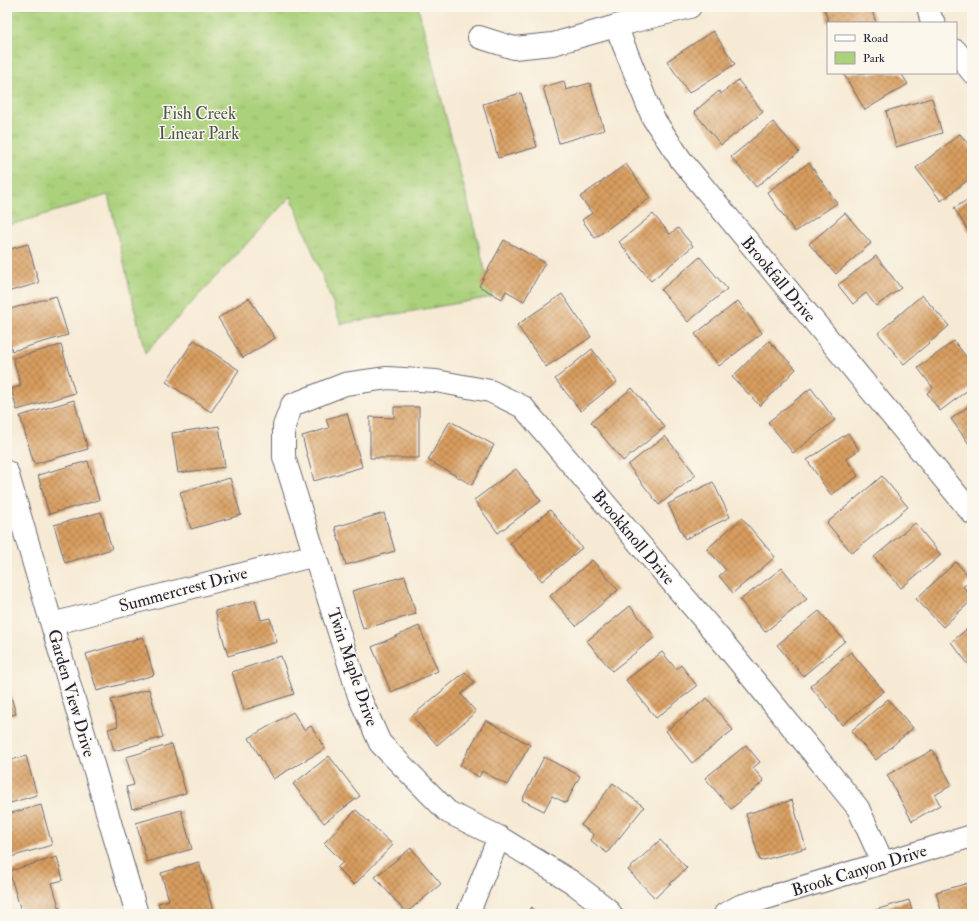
<svg xmlns="http://www.w3.org/2000/svg" width="979" height="921" font-family="'IM FELL Double Pica',serif">
<defs>
<pattern id="park-tufts" width="24" height="20" patternUnits="userSpaceOnUse"><rect width="24" height="20" fill="#abd17b"/><path d="M3 7l-1-3M5 7V3M7 7l1-3M15 17l-1-3M17 17v-4M19 17l1-3" fill="none" stroke="#93b36b"/></pattern>
<pattern id="building-cross-hatch" width="8" height="8" patternUnits="userSpaceOnUse"><rect width="8" height="8" fill="#d89d5e"/><path d="M0 0l8 8M0 8l8-8" fill="none" stroke="#af804f"/></pattern>
</defs>
<rect width="100%" height="100%" fill="#fbf7ec"/>
<filter id="ink" filterUnits="userSpaceOnUse"><feTurbulence type="fractalNoise" baseFrequency=".025" numOctaves="2"/><feDisplacementMap in="SourceGraphic" scale="8" xChannelSelector="R" yChannelSelector="G"/><feConvolveMatrix kernelMatrix="1 2 1 2 8 2 1 2 1" color-interpolation-filters="sRGB"/></filter>
<filter id="wash" filterUnits="userSpaceOnUse"><feTurbulence type="fractalNoise" baseFrequency=".012" numOctaves="4" result="noise"/><feDisplacementMap in="SourceGraphic" scale="16" xChannelSelector="R" yChannelSelector="G"/><feGaussianBlur stdDeviation="0.9" result="paint"/><feColorMatrix in="noise" values="0 0 0 0 0 0 0 0 0 0 0 0 0 0 0 0 0 1.4 0 .05"/><feComposite in="paint" operator="in"/></filter>
<g filter="url(#wash)">
<rect width="100%" height="100%" fill="#f6ead4"/>
<!-- park -->
<path fill="url(#park-tufts)" stroke="#667a5b" d="M7 7H418L492 297 341 324 291 196 145 353 108 195 7 226Z"/>
<g id="blocks">
<!-- building -->
<path fill="url(#building-cross-hatch)" d="M824 7H871L876 23H828Z
M713 31 735 64 689 93 667 61Z
M843 73H901L908 84 865 110Z
M738 80 763 112 721 145 694 112 719 91 721 94Z
M564 81 566 90 590 83 604 130 559 143 543 87Z
M521 93 537 147 498 158 483 104Z
M932 98 942 133 896 147 886 111Z
M773 122 799 152 756 187 731 157Z
M960 134 972 149V177L941 201 916 168Z
M809 163 837 203 795 232 767 192Z
M626 164 650 198 595 238 582 220 592 213 580 197Z
M972 197V237L954 208Z
M845 213 871 243 836 274 809 244Z
M653 214 670 234 678 228 693 246 651 281 619 242Z
M504 240 545 263 524 301 506 291 502 299 479 286Z
M28 244 39 283 7 292V250Z
M876 256 901 288 876 306 866 293 853 304 838 285Z
M700 257 727 289 688 322 661 290Z
M562 294 591 337 546 367 517 325Z
M922 295 949 326 904 364 878 333Z
M56 296 68 335 12 351 7 334V310Z
M249 298 275 338 243 358 218 318Z
M738 301 762 333 719 366 695 334Z
M194 340 239 370 211 412 166 382Z
M769 341 796 369 760 406 732 377Z
M954 341 972 364V387L940 411 927 393 933 388 918 368Z
M61 345 75 393 17 410 11 389 21 386 13 358Z
M592 349 617 382 581 411 555 379Z
M632 388 665 427 623 461 591 422Z
M811 388 835 420 793 453 768 422Z
M74 400 88 449 34 464 20 416Z
M972 404V448L951 419Z
M394 407H419V458H370V417L394 418Z
M347 413 362 467 314 481 302 436 329 428 326 419Z
M450 421 494 445 472 485 428 460Z
M219 426 225 467 178 473 172 433Z
M848 433 859 450 846 459 858 476 831 495 807 460Z
M665 436 696 475 659 505 628 465Z
M88 461 99 500 49 514 38 475Z
M516 469 541 501 498 533 474 500Z
M882 476 908 507 852 553 827 523Z
M230 478 241 515 191 529 180 492Z
M713 482 730 517 685 539 668 504Z
M550 510 582 548 542 581 510 543Z
M101 512 112 549 65 563 54 525Z
M384 513 395 551 346 565 335 527Z
M742 518 775 557 733 593 719 576 726 570 707 549Z
M915 523 941 555 901 588 874 557Z
M592 560 618 590 576 626 550 596Z
M956 562 971 579 963 587 972 597V600L943 627 916 599Z
M782 568 807 599 765 632 740 600Z
M405 576 416 614 363 629 352 591Z
M255 600 261 620 270 618 277 642 228 656 215 611Z
M630 606 655 637 612 671 587 641Z
M819 611 845 641 803 676 777 645Z
M972 625V669L951 642Z
M419 626 438 671 391 692 372 647Z
M143 637 154 675 97 691 86 654Z
M662 652 676 669 681 665 697 686 656 718 626 680Z
M851 652 884 691 842 725 810 686Z
M281 656 294 694 244 710 232 672Z
M465 672 475 683 461 694 476 712 437 745 412 716Z
M149 689 163 737 114 751 108 729 118 726 111 700Z
M10 693 16 714 7 716V694Z
M707 698 733 730 692 763 666 731Z
M888 699 913 728 876 760 851 731Z
M293 712 304 730 311 726 325 749 273 779 249 738Z
M486 720 530 745 507 785 482 771 479 777 460 765Z
M172 744 186 793 132 809 126 787 134 785 126 757Z
M746 745 760 762 753 768 764 781 731 809 705 778Z
M933 750 952 785 935 795 940 805 912 821 887 775Z
M26 756 37 795 7 804V761Z
M329 756 360 796 324 823 293 784Z
M544 757 580 776 566 803 552 796 544 811 522 800Z
M613 783 644 807 607 853 590 840 594 835 581 825Z
M792 800 806 848 760 861 746 814Z
M41 805 52 845 7 858V814Z
M181 810 192 849 147 862 136 823Z
M356 810 393 845 354 885 337 868 343 862 324 843Z
M660 840 687 868 655 898 628 870Z
M411 848 441 884 406 913 375 877Z
M57 857 63 880 52 883 60 910 46 914H22L9 871Z
M199 862 213 911 202 914H162L158 903 169 900 161 873Z
M972 882V914H942L936 892Z
M909 900 913 914H873L872 911Z
M532 907 539 914H526Z"/>
</g>
</g>
<g filter="url(#ink)">
<use href="#blocks" fill-opacity="0" stroke="#6c6871" stroke-width="1"/>
<g fill="none" stroke-linecap="round" stroke-linejoin="round">
<!-- minor casing -->
<g stroke="#6c6871" stroke-width="24">
<path id="minor" d="M928 7 931 19 934 23
M616 26 653 118 681 160 972 513
M479 37 514 48 553 44 616 26 690 7
M956 51 972 72
M7 472 137 914
M52 624 315 555
M468 914 499 837
M611 914 606 908 572 882 499 837 448 812 380 743 359 696 284 457V426L292 405 345 384 387 378 436 381 490 391 523 407 727 647 858 808 883 863
M725 914 740 906 972 836"/>
</g>
<!-- minor -->
<use href="#minor" stroke="#fff" stroke-width="22"/>
</g>
</g>
<g text-anchor="middle" stroke-width="3" stroke-linejoin="round" paint-order="stroke">
<!-- park labels -->
<g font-size="17" fill="#4b574e" stroke="#fbf7ec">
<text x="199" y="119">Fish Creek<tspan x="199" dy="20">Linear Park</tspan></text>
</g>
<!-- street labels -->
<g font-size="17" fill="#22223b" stroke="#fbf7ec">
<text transform="translate(779 279) rotate(50)" y="6">Brookfall Drive</text>
<text transform="translate(634 537) rotate(50)" y="6">Brookknoll Drive</text>
<text transform="translate(183 589) rotate(-15)" y="6">Summercrest Drive</text>
<text transform="translate(353 667) rotate(71)" y="6">Twin Maple Drive</text>
<text transform="translate(72 693) rotate(74)" y="6">Garden View Drive</text>
<text transform="translate(859 870) rotate(-17)" y="6">Brook Canyon Drive</text>
</g>
</g>
<!-- margin -->
<rect width="979" height="921" fill="none" stroke="#fbf7ec" stroke-width="24"/>
<!-- legend -->
<rect x="827" y="22" width="130" height="52" fill="#fbf7ec" stroke="#a4a2a5"/>
<rect x="835" y="35" width="20" height="6" fill="#ffffff" stroke="#a4a2a5"/>
<text x="863" y="42" font-size="12" fill="#22223b">Road</text>
<rect x="835" y="52" width="20" height="12" fill="url(#park-tufts)" stroke="#a4a2a5"/>
<text x="863" y="62" font-size="12" fill="#22223b">Park</text>
</svg>
